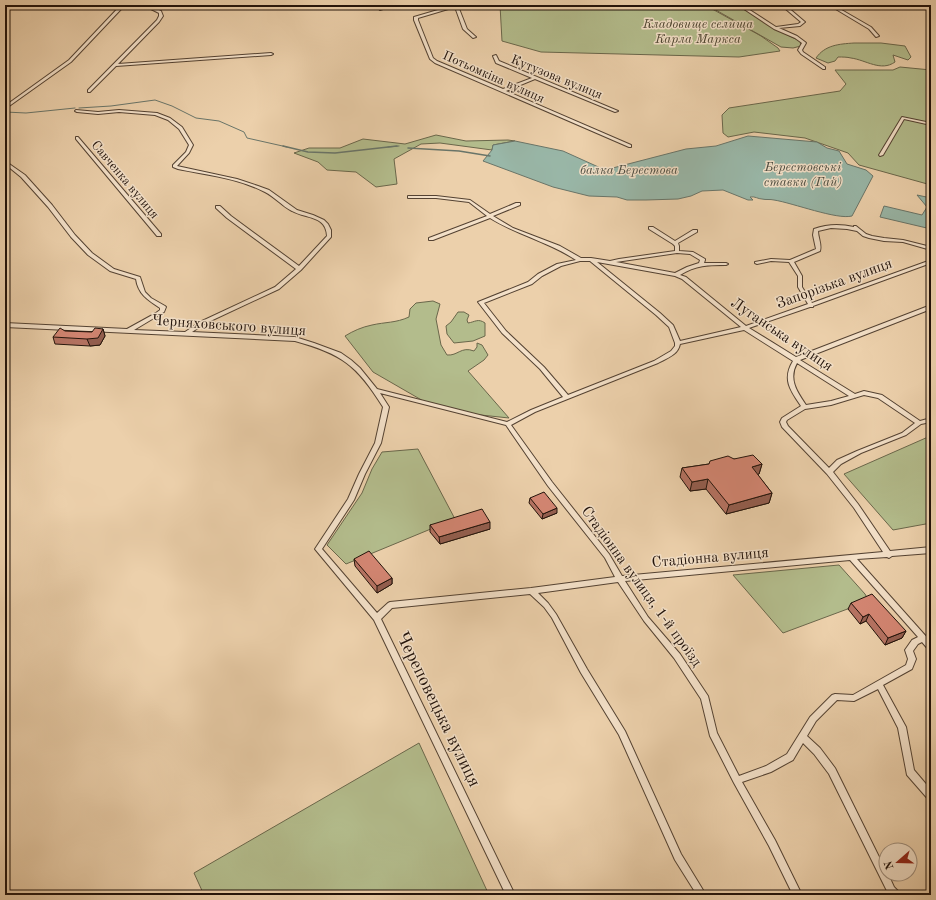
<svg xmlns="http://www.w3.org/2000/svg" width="936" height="900" font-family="'Old Standard TT',serif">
<rect width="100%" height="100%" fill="#ecd0ab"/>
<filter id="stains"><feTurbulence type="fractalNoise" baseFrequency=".005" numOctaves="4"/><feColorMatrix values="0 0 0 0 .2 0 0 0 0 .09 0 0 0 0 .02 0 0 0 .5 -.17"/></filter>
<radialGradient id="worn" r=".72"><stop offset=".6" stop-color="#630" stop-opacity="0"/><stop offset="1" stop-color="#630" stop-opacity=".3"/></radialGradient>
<!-- green -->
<path fill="#b3bc8c" stroke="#6a674b" d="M500 5H705L761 36 778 48 780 51 739 57 541 52 502 41Z
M707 5H738L773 28 800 41 801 46 793 48 781 47Z
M854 43H881L905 46 911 57 908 60 893 55 895 62C881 72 866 60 851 58 847 57 843 57 838 57L835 61 828 63 816 58C825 45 839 44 854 43Z
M900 67 931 70V185L859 165 848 153 805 138 754 132 728 137 723 133 722 115 729 108 840 91 846 84 835 70H893Z
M436 135 466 141 508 140 515 141 493 145 492 150 440 143 421 144 394 159 397 184 376 187 356 172 327 170 318 162 294 153 309 148H340L363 139 405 144Z
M433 301 440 304 436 319 441 345 447 355C458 356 461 346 474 351L477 347V343L482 345 488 355 484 360 468 371 509 418 462 413 425 402 373 372 345 336C353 331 362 327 372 325 385 322 396 323 409 317L410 309 416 303Z
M458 312H464L469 315 467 320 468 323C475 322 478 318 485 323V336L473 341 454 343 447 334 446 326 451 322Z
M928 437 931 440V523L893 530 844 474Z
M418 449 455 519 346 564 327 545 362 493 372 469 382 452Z
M839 565 865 594 869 601 783 633 733 575Z
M419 743 489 895H204L194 873Z"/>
<!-- water -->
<path fill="#99b7a8" stroke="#697569" d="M748 136 817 142 827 148 839 151 847 164 866 170 873 176 852 216C837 220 793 203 774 200 770 199 766 200 762 199 758 199 755 196 750 197L753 200H748L723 190 702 191 691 196 678 199 646 200H627L617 197 589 196 553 187 483 161 492 150 493 145 515 141 563 151 605 170 686 149 716 146Z
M917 195 931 198V229L880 217 884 206 922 215 927 207Z"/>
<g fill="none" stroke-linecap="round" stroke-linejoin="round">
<!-- stream-far1 -->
<path stroke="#697569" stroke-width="1" d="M79 108 111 106 155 100 172 106 196 118 219 121 244 132 247 138 287 147
M5 112 26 113 75 108
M388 147 399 146"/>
<!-- stream -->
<path stroke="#697569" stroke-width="1.5" d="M283 146 308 152 335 153 397 146
M408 148 459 151 490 156"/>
<!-- street casing -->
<g stroke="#544232" stroke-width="2">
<path id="street" d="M121 5H125L71 62 5 109V106L69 60Z
M143 5H148L161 11 163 16 159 22 118 64 271 53 273 54 271 55 116 66 90 92H88V90L157 20 159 16V13Z
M375 5H379L383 9 380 10Z
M455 5H461L458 6 467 29 476 37 473 38 463 29 455 7 418 18V20L433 58 437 61 503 89 532 78 496 63 493 56 496 55 499 61 618 111 615 112 535 79 506 91 631 145V147H629L435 63 430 59 414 20V17Z
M738 5H742L776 27 798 24 801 22 781 5H785L805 22 800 26 779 28 797 36 805 42 806 43 802 50 803 52 825 67V69H823L801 54 798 50 802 43 795 38 774 29Z
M829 5H833L871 27 879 36 876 37 869 29Z
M76 110 98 112 119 110 157 113 170 118 182 127 193 145 189 153 177 166 237 179 258 186 269 190 297 210 313 215 324 220 328 224 331 230V237L301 270 279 289 204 324 192 332 295 337 314 343 341 353 351 360 360 368 377 389 507 422 531 410 563 397 540 369 502 333 478 302 528 282 538 274 557 264 576 260C549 242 517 235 490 218L433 240H429V238L487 216 469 202 436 198H408V196H436L470 200 490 214 516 203H520V205L493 216 513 228 560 246 581 258H591L610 261 619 259 675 251V246L673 244 649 229V227H653L675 241 693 230H697V232L678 243 679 246V251L693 252 705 259V260L704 263H726L728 264 726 265C708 265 696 265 680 275L686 277 746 326 808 304 798 287V276L789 262 771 261 757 264 755 263V262L771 259 790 260 816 249 813 235 814 229C828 224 840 224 854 227V226H856L866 234 872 236 884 238 903 240 931 247V250L903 242 884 241 869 238 863 236 857 231 847 229 831 228 818 231C818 238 822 244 820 251L794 262 802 276V287L812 303 931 260V263L813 306V307H810L749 328 796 357 931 305V309L800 360 855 394 864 391 882 395 920 421 931 418V422L921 424 906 435 861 453 841 464 833 472 858 504 890 551 931 547V553L892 556 889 558 887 557 857 559 931 642V650L928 649 922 642 918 644 913 651 916 659 912 669 883 685 906 727 914 770 931 790V800L928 799 907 775 898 728 878 689 854 701 837 700 816 721 807 736 820 748 835 768 886 871V874H888L894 887 899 892 900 895H890L888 893 829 774 814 754 803 743 793 760 771 772 742 782 775 840 802 895H793L769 846 734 783 710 736 701 699 674 658 644 621 618 582 538 593 548 603 556 614 587 669 625 731 681 854 706 895H697L675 860 619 735 581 673 552 618 544 607 530 594 392 608 381 619 515 895H506L374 620 315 549 348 499 359 474 375 443 383 407C357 365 342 354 295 341L5 327V323L127 329 156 313 160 310V308C148 300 138 294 136 279L110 271 88 255 71 237 48 207 21 177 5 164V161L25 175 52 205 75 235 92 253 114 269 140 277 145 292 151 298 165 306 166 307 164 312 134 330 185 332 200 322 275 287 296 269 227 218 216 208V206H220L231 216 299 266 327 236C326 215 306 219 292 211 282 206 275 197 265 192 238 178 207 175 178 169L173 167V165L186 152 189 145 179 129 168 120 155 115 119 112 98 114 77 112 75 111ZM677 253 690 254 700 260 699 263 687 267 675 273 616 262ZM580 261H590L656 315 669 327 675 343V346L671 351 654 361 568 395 544 367 506 331 484 303 532 284 542 276 561 266ZM597 262 675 276 682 279 741 327 680 341 673 325 660 313ZM744 330 793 361C782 379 790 390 801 406L782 418 780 422 782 427 827 474 854 508 883 552 622 576 609 554 552 482 511 425 535 412 658 363C667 358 678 355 680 344ZM797 363 849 396 831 401 806 405C797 392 788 379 797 363ZM380 393 506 425 548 486 605 558 615 577 531 588 390 602 388 603 377 613 322 549 354 500 365 474 381 443 389 407ZM864 395 878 398 915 423 902 433 857 451 837 460 829 468 788 426 786 422 787 420 805 409 831 405ZM850 560 918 637 912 640 905 650 908 659 906 665 853 695 835 694 832 695 810 717 787 754 766 766 739 776 717 733 708 696 680 654 648 617 625 581Z
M902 117 931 123V125L904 119 883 155 880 156 879 155Z
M76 137H78L161 234V236H157L76 139Z"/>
</g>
<!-- street -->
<use href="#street" fill="#f3e0c8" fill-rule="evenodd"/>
</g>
<!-- wall -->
<path fill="#b67363" stroke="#21120a" d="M103 329 105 336 100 345 90 346 55 344 53 337 65 331 92 332Z
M734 459 762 464 759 474H757L772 493 769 503 726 514 706 489 690 491 680 477 682 468 709 464Z
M530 498 557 513 542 519 529 503Z
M430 525 490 529 440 544 430 532Z
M354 559 392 578V584L377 593 355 566Z
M851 603 906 631 902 638 885 645 866 621 860 624 848 609Z"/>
<!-- shaded-wall -->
<path fill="#945e50" stroke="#21120a" d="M103 329 105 336 100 345 90 346 87 339Z
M762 464 759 474 750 477 752 467Z
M708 479 706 489 690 491 692 482Z
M772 493 769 503 726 514 729 505Z
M557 508V513L542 519 543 514Z
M490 522V529L440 544 439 537Z
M392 578V584L377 593V586Z
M869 614 866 621 860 624 863 617Z
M906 631 902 638 885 645 888 638Z"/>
<!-- building -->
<path fill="#d48673" stroke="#21120a" d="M60 328 65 331 92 332 95 328 103 329 98 338 87 339 53 337Z
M753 455 762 464 752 467 772 493 729 505 708 479 692 482 682 468 709 464 710 461 728 456 734 459Z
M544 492 557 508 543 514 530 498Z
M482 509 490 522 439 537 430 525Z
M369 551 392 578 377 586 354 559Z
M872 594 906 631 888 638 869 614 863 617 851 603Z"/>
<g text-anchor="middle" stroke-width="3" stroke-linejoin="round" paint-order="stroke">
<!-- far-park labels -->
<g font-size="13" font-style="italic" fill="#4d4531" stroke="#f3e0c8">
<text x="698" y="28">Кладовище селища<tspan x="698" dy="15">Карла Маркса</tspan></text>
</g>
<!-- far-street labels -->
<g font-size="13" fill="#21120a" stroke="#f3e0c8">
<text transform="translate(494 76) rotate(24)" y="5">Потьомкіна вулиця</text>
<text transform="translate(557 76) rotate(22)" y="5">Кутузова вулиця</text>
<text transform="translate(126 179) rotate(50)" y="5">Савченка вулиця</text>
</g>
<!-- far-water labels -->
<g font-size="13" font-style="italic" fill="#4b4c41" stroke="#f3e0c8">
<text x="803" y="171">Берестовські<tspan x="803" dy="15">ставки (Гай)</tspan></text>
<text x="629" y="174">балка Берестова</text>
</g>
<!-- street labels -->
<g font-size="15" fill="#21120a" stroke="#f3e0c8">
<text transform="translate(834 283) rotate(-20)" y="5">Запорізька вулиця</text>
<text transform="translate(229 325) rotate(4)" y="5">Черняховського вулиця</text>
<text transform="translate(782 334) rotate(34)" y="5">Луганська вулиця</text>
<text transform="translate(710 557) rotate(-5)" y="5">Стадіонна вулиця</text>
<text transform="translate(642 586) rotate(54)" y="5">Стадіонна вулиця, 1-й проїзд</text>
</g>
<!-- near-street labels -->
<g font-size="18" fill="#21120a" stroke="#f3e0c8">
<text transform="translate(439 709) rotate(64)" y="6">Череповецька вулиця</text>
</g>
</g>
<!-- margin -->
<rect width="936" height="900" fill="none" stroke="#ecd0ab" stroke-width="20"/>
<rect x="6" y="6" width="924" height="888" fill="none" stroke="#21120a" stroke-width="2"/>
<rect x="10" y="10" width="916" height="880" fill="none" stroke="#21120a"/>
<!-- north arrow -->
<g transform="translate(898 862) rotate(250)"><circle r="19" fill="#f3e0c8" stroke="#9f8e7c"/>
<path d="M0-3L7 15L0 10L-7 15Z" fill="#8f2418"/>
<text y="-6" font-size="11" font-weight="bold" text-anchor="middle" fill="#21120a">N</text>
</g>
<rect width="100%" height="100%" filter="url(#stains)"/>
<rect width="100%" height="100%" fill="url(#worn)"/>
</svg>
